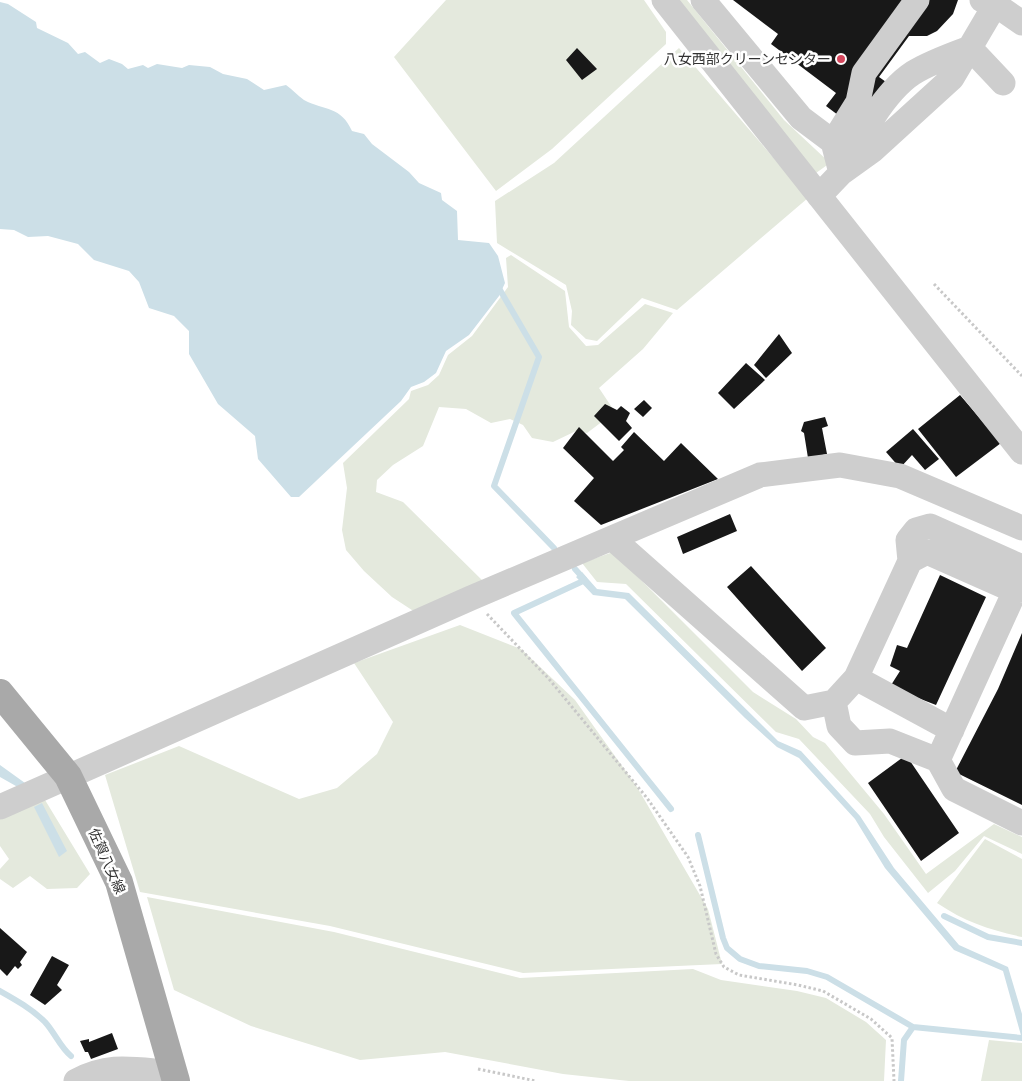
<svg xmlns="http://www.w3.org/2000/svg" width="1022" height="1081" font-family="Inter,'Noto Sans JP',sans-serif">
<rect width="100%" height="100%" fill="#fff"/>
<!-- green -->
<path fill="#e4e9dd" d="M446 0H644L666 32V44L552 149 496 191 394 57Z
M678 0H687L784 120 830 163 816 173Z
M679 48 808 198 677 310 642 298 597 341 586 339 571 325 572 311 566 285 497 243 495 201 554 163Z
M511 255 565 291 569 327 586 346 598 345 645 304 673 313 643 349 599 388 615 412 587 433 576 431 553 442 532 438 523 425 510 419 491 423 466 409 439 407 423 446 393 465 377 480 376 492 403 502 485 583 418 614 392 597 364 571 346 550 342 530 347 488 343 463 409 399 411 391 428 385 439 375 448 355 472 336 508 287 506 258Z
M613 552 753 692 796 719 813 737 825 743 884 814 926 874 994 824 1022 837V854L984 836 955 871 928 893 884 837 870 814 799 739 776 732 626 584 597 582 582 563Z
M460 625 521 649 575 700 637 787 708 909 722 964 523 973 330 926 140 892 105 775 179 746 299 799 337 788 377 754 393 722 354 663Z
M42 795 90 874 77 888 47 889 30 876 13 888 0 879V869L9 859 0 846V814Z
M985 839 1022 859V937C990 930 965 922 937 903Z
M147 897 334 932 520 978 693 969 721 980 797 991 826 998 866 1022 886 1040 884 1081H629L563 1074 445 1052 360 1060 251 1026 174 990Z
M989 1040 1022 1043V1081H981Z"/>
<!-- water -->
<path fill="#ccdfe7" d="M0 2 8 4 36 22 37 28 68 43 78 54 85 52 100 63 109 59 122 64 128 69 143 65 148 68 157 64 182 68 189 65 210 67 223 74 247 79 264 90 286 85C292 89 298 96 304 100 325 111 341 106 352 131L364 134 372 144 409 172 419 183 441 193 442 200 457 211 458 240 489 243 498 256 505 283 499 296 469 335 446 351 436 373 424 382 411 387 401 401 299 497H291L258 459 255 436 218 404 189 354V331L174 316 149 308 139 282 129 271 94 260 78 244 48 236 28 237 14 230 0 229Z
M582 572 597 589 629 593 778 741 801 751 860 816 894 868 959 945 1008 967 1022 1014V1039L1003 971 954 950 885 868 855 819 799 758 777 747 745 718 625 599 593 595 576 577Z
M0 765 25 783 23 790 0 777Z
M42 803 67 851 59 857 34 807Z"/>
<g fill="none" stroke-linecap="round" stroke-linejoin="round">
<!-- stream -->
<path stroke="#ccdfe7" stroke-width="6" d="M500 290 539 357 494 486 554 548
M575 569 584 579
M581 582 514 613 671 809
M698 835 723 938 727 948 740 959 759 966 807 971 827 977 913 1027 1022 1038
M944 916 988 937 1022 943
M0 991C16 1000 32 1009 45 1022 55 1033 60 1047 71 1056
M901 1081 904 1040 913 1027"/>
</g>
<!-- building -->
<path fill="#181818" d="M733 0H958L953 14 937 31 927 36H909L879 77 903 94 870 139 826 106 836 93 771 44 778 34Z
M577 48 597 69 582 80 566 60Z
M779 334 792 353 766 378 754 365Z
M746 363 765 380 734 409 718 393Z
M960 395 1001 443 956 477 918 429Z
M644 400 652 408 643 417 634 409Z
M605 404 617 410 621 406 630 413 626 421 632 428 619 441 594 416Z
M825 417 828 426 822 428 827 454 808 458 804 433 801 431 804 422Z
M579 427 613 461 624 450 621 447 634 432 664 461 681 443 718 479 601 525 574 501 594 478 563 448Z
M913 429 939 459 925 470 912 455 900 468 886 452Z
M730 514 737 531 683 554 677 537Z
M751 566 826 648 802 671 727 587Z
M940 575 986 597 936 705 918 698 879 704 900 671 890 666 897 645 907 648Z
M1022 633V805L955 772 998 689Z
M906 755 959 833 921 861 868 783Z
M0 928 27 952 20 962 22 965 18 969 15 966 7 976 0 969Z
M52 956 69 965 57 985 62 990 45 1005 30 995Z
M112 1033 118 1049 91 1059 88 1052H85L80 1041 89 1039V1042Z"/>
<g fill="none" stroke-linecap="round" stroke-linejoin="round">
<!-- path -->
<path stroke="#c8c8c8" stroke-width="3" stroke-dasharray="2.5 2.5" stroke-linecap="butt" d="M934 284 1022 376
M487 614 549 679 647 798 688 857 700 886 716 954 724 967 739 975 798 985 823 991 871 1019 892 1038 894 1081
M478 1069 536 1081"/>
<!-- minor -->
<path stroke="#cecece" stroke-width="25" d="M664 0 1022 452
M703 0 801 118 833 142 841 173 819 196
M982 0 996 5 1022 23
M833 142 858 102 864 73 917 0
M845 167C861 136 884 92 913 73 931 62 951 55 970 48L1003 83
M841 173 873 150 952 78 998 0
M612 538 804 708 834 702 856 678 910 561 927 552 1015 591 1022 590
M910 561 908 540 916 530 930 526 1022 567
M856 678 952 730
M834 702 839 726 855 743 890 741 938 760 954 789 1022 823
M938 760 1015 591
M0 807 471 598 760 475 840 465 900 476 1022 528
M76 1081C105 1066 124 1068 155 1071"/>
<!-- major -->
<path stroke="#a9a9a9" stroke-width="28" d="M0 693 68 776 119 882 176 1081"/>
</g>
<!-- markers -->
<circle fill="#d4465c" stroke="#fff" stroke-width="2" cx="841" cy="59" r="5"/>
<g text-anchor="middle" stroke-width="5" stroke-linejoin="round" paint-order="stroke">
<!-- poi labels -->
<g font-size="14" fill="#313131" stroke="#fff" text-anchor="end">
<text x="831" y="64">八女西部クリーンセンター</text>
</g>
<!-- street labels -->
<g font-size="14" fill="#313131" stroke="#fff">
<text transform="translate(107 861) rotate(66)" y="5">佐賀八女線</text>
</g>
</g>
</svg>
